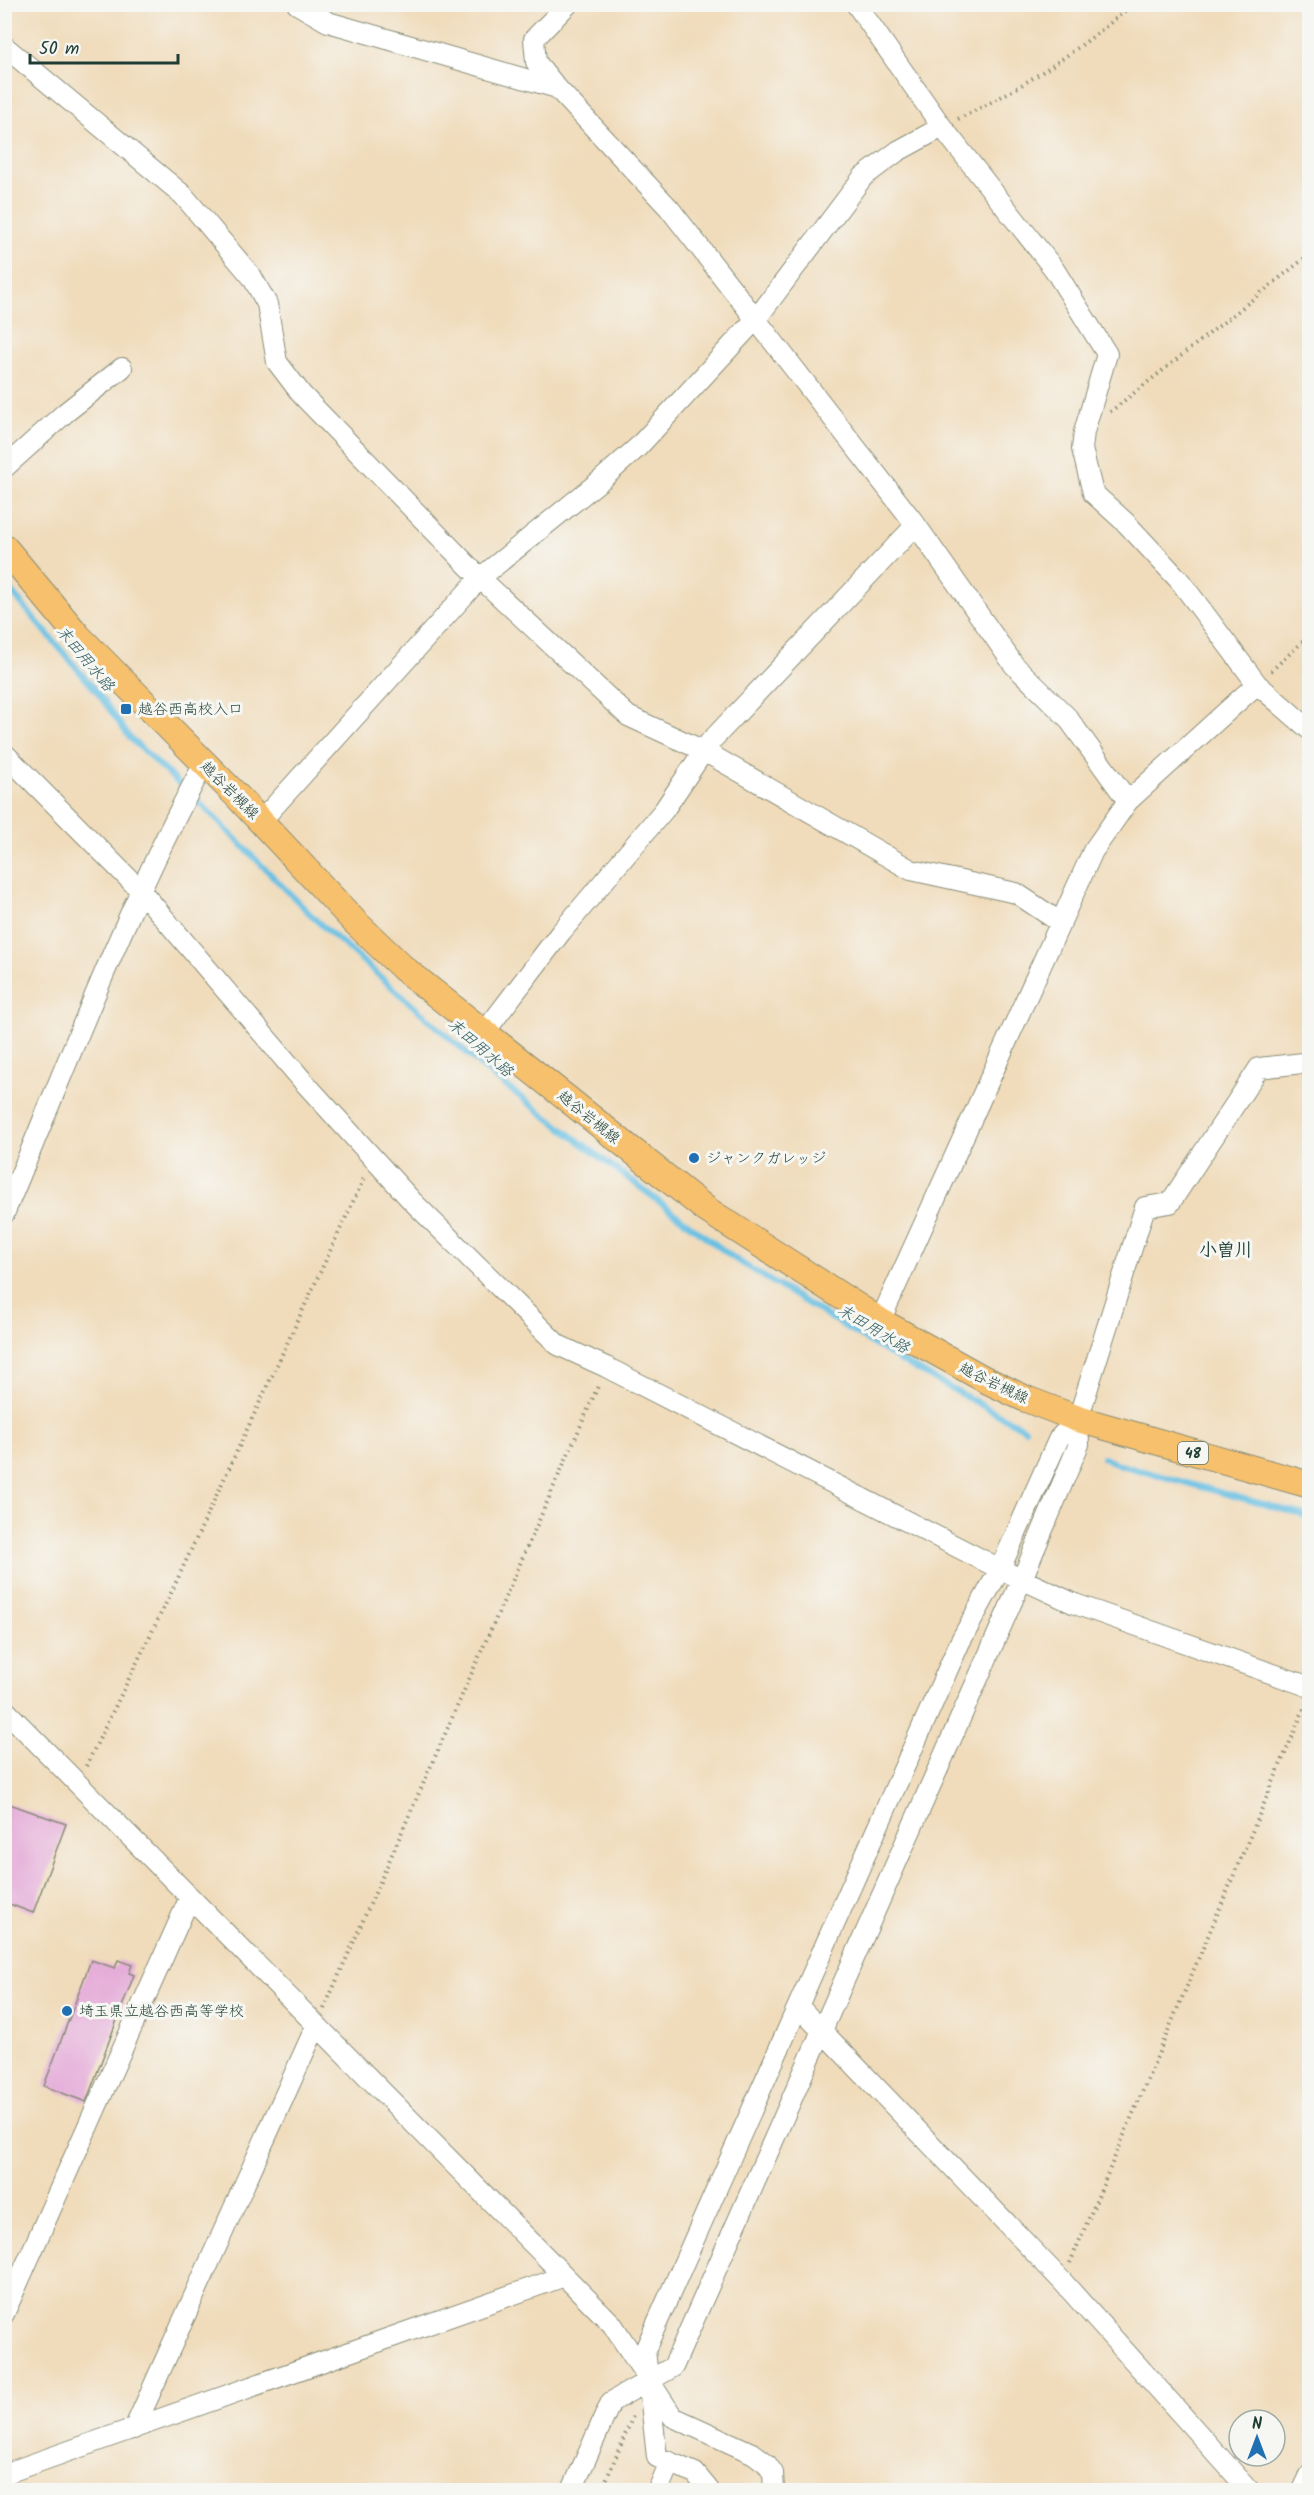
<svg xmlns="http://www.w3.org/2000/svg" width="1314" height="2495" font-family="Kalam,'Klee One',sans-serif">
<rect width="100%" height="100%" fill="#f6f6f2"/>
<filter id="ink" filterUnits="userSpaceOnUse"><feTurbulence type="fractalNoise" baseFrequency=".0167" numOctaves="2"/><feDisplacementMap in="SourceGraphic" scale="12" xChannelSelector="R" yChannelSelector="G"/><feConvolveMatrix kernelMatrix="1 2 1 2 8 2 1 2 1" color-interpolation-filters="sRGB"/></filter>
<filter id="wash" filterUnits="userSpaceOnUse"><feTurbulence type="fractalNoise" baseFrequency=".008" numOctaves="4" result="noise"/><feDisplacementMap in="SourceGraphic" scale="24" xChannelSelector="R" yChannelSelector="G"/><feGaussianBlur stdDeviation="1.35" result="paint"/><feColorMatrix in="noise" values="0 0 0 0 0 0 0 0 0 0 0 0 0 0 0 0 0 1.4 0 .05"/><feComposite in="paint" operator="in"/></filter>
<g filter="url(#wash)">
<rect width="100%" height="100%" fill="#f0dbba"/>
<g fill="none" stroke-linecap="round" stroke-linejoin="round">
<!-- stream -->
<path stroke="#66bfe3" stroke-width="6" d="M4 583 98 693 130 738 207 810 317 921 494 1077 735 1259 894 1357 1025 1429
M1103 1458 1121 1465 1310 1517"/>
</g>
<g id="blocks">
<!-- building -->
<path fill="#e5add9" d="M4 1802 66 1824 33 1913 4 1902Z
M91 1960 115 1968 118 1960 132 1965 129 1973 134 1975 86 2102 44 2086Z"/>
</g>
</g>
<g filter="url(#ink)">
<use href="#blocks" fill-opacity="0" stroke="#888c77" stroke-width="1.5"/>
<g fill="none" stroke-linecap="round" stroke-linejoin="round">
<!-- minor casing -->
<g stroke="#888c77" stroke-width="22">
<path id="minor" d="M297 4 328 22 557 88 669 208 916 525 1014 665 1067 717 1128 801
M856 4 942 127 1054 269 1107 354 1084 432 1082 449 1093 493 1126 523 1180 581 1257 684 1310 730
M4 46 183 195 252 277 267 304 277 362 302 395 480 578 628 716 704 751 911 870 1016 893 1061 923
M557 88 536 62 534 39 568 4
M4 468 65 413 122 368
M4 753 141 891 303 1081 412 1201 558 1345 606 1367 1000 1569 1075 1604 1310 1687
M261 821 480 578 601 480 638 447 757 318 863 177 898 151 942 127
M484 1033 561 932 664 810 709 743 916 525
M4 1214C68 1064 126 906 204 764
M880 1321 1093 851 1128 801 1257 684
M4 1709 612 2324 673 2417 754 2454 766 2463 773 2473 774 2490
M799 2007 1062 2281 1249 2490
M4 2314 190 1897
M134 2429 316 2026
M4 2474 565 2276
M572 2490 611 2402 673 2367 1022 1579 1079 1444 1078 1419 1145 1207 1170 1203 1259 1068 1303 1063 1310 1067
M658 2490 670 2462
M709 2490 695 2473 657 2457 645 2350 960 1642 1000 1569 1059 1438 1078 1419
M1303 2490 1310 2475"/>
</g>
<!-- major casing -->
<g stroke="#888c77" stroke-width="28">
<path id="major" d="M4 547 78 636 237 796 354 921 403 968 707 1210 880 1321 984 1379 1026 1399 1078 1419 1310 1485"/>
</g>
<!-- path -->
<path stroke="#888c77" stroke-width="4" stroke-dasharray="1.5 4.5" stroke-linecap="butt" d="M958 119C1021 89 1080 50 1133 4
M1110 412 1310 254
M1271 671 1310 635
M86 1766 171 1593 365 1176
M324 2009 599 1384
M1070 2263 1306 1704
M602 2490 633 2416"/>
<!-- minor -->
<use href="#minor" stroke="#fff" stroke-width="20"/>
<!-- major -->
<use href="#major" stroke="#f7c06c" stroke-width="26"/>
</g>
</g>
<!-- markers -->
<g fill="#1f6fb2" stroke="#f6f6f2" stroke-width="2">
<rect x="120" y="703" width="12" height="12" rx="3"/>
<circle cx="694" cy="1158" r="6"/>
<circle cx="67" cy="2011" r="6"/>
</g>
<g text-anchor="middle" stroke-width="6" stroke-linejoin="round" paint-order="stroke">
<!-- shield labels -->
<rect fill="#f6f6f2" stroke="#60746d" stroke-width="1.5" x="1178" y="1442" width="30" height="22" rx="4.5"/>
<g font-size="14" font-weight="bold" fill="#1f3d34">
<text x="1193" y="1458">48</text>
</g>
<!-- poi labels -->
<g font-size="15" fill="#1f3d34" stroke="#f6f6f2" text-anchor="start">
<text x="138" y="714">越谷西高校入口</text>
<text x="706" y="1163">ジャンクガレッジ</text>
<text x="79" y="2016">埼玉県立越谷西高等学校</text>
</g>
<!-- street labels -->
<g font-size="15" fill="#1f3d34" stroke="#f6f6f2">
<text transform="translate(230 790) rotate(45)" y="5">越谷岩槻線</text>
<text transform="translate(589 1117) rotate(39)" y="5">越谷岩槻線</text>
<text transform="translate(994 1383) rotate(26)" y="5">越谷岩槻線</text>
</g>
<!-- water labels -->
<g font-size="16" font-style="italic" fill="#315e60" stroke="#f6f6f2">
<text transform="translate(86 658) rotate(50)" y="6">末田用水路</text>
<text transform="translate(481 1047) rotate(41)" y="6">末田用水路</text>
<text transform="translate(874 1328) rotate(31)" y="6">末田用水路</text>
</g>
<!-- quarter labels -->
<g font-size="18" font-weight="bold" fill="#1f3d34" stroke="#f6f6f2">
<text x="1226" y="1256">小曽川</text>
</g>
</g>
<!-- margin -->
<rect width="1314" height="2495" fill="none" stroke="#f6f6f2" stroke-width="24"/>
<!-- north arrow -->
<g transform="translate(1257 2438)"><circle r="28" fill="#f6f6f2" stroke="#a0aca6" stroke-width="1.5"/>
<path d="M0-4.5L10 22L0 15L-10 22Z" fill="#1f6fb2"/>
<text y="-9" font-size="16" font-weight="bold" text-anchor="middle" fill="#1f3d34">N</text>
</g>
<!-- scale -->
<path d="M30 54v9h148v-9" fill="none" stroke="#1f3d34" stroke-width="3"/>
<text x="39" y="54" font-size="18" fill="#1f3d34" stroke="#f6f6f2" stroke-width="4.5" paint-order="stroke">50 m</text>
</svg>
